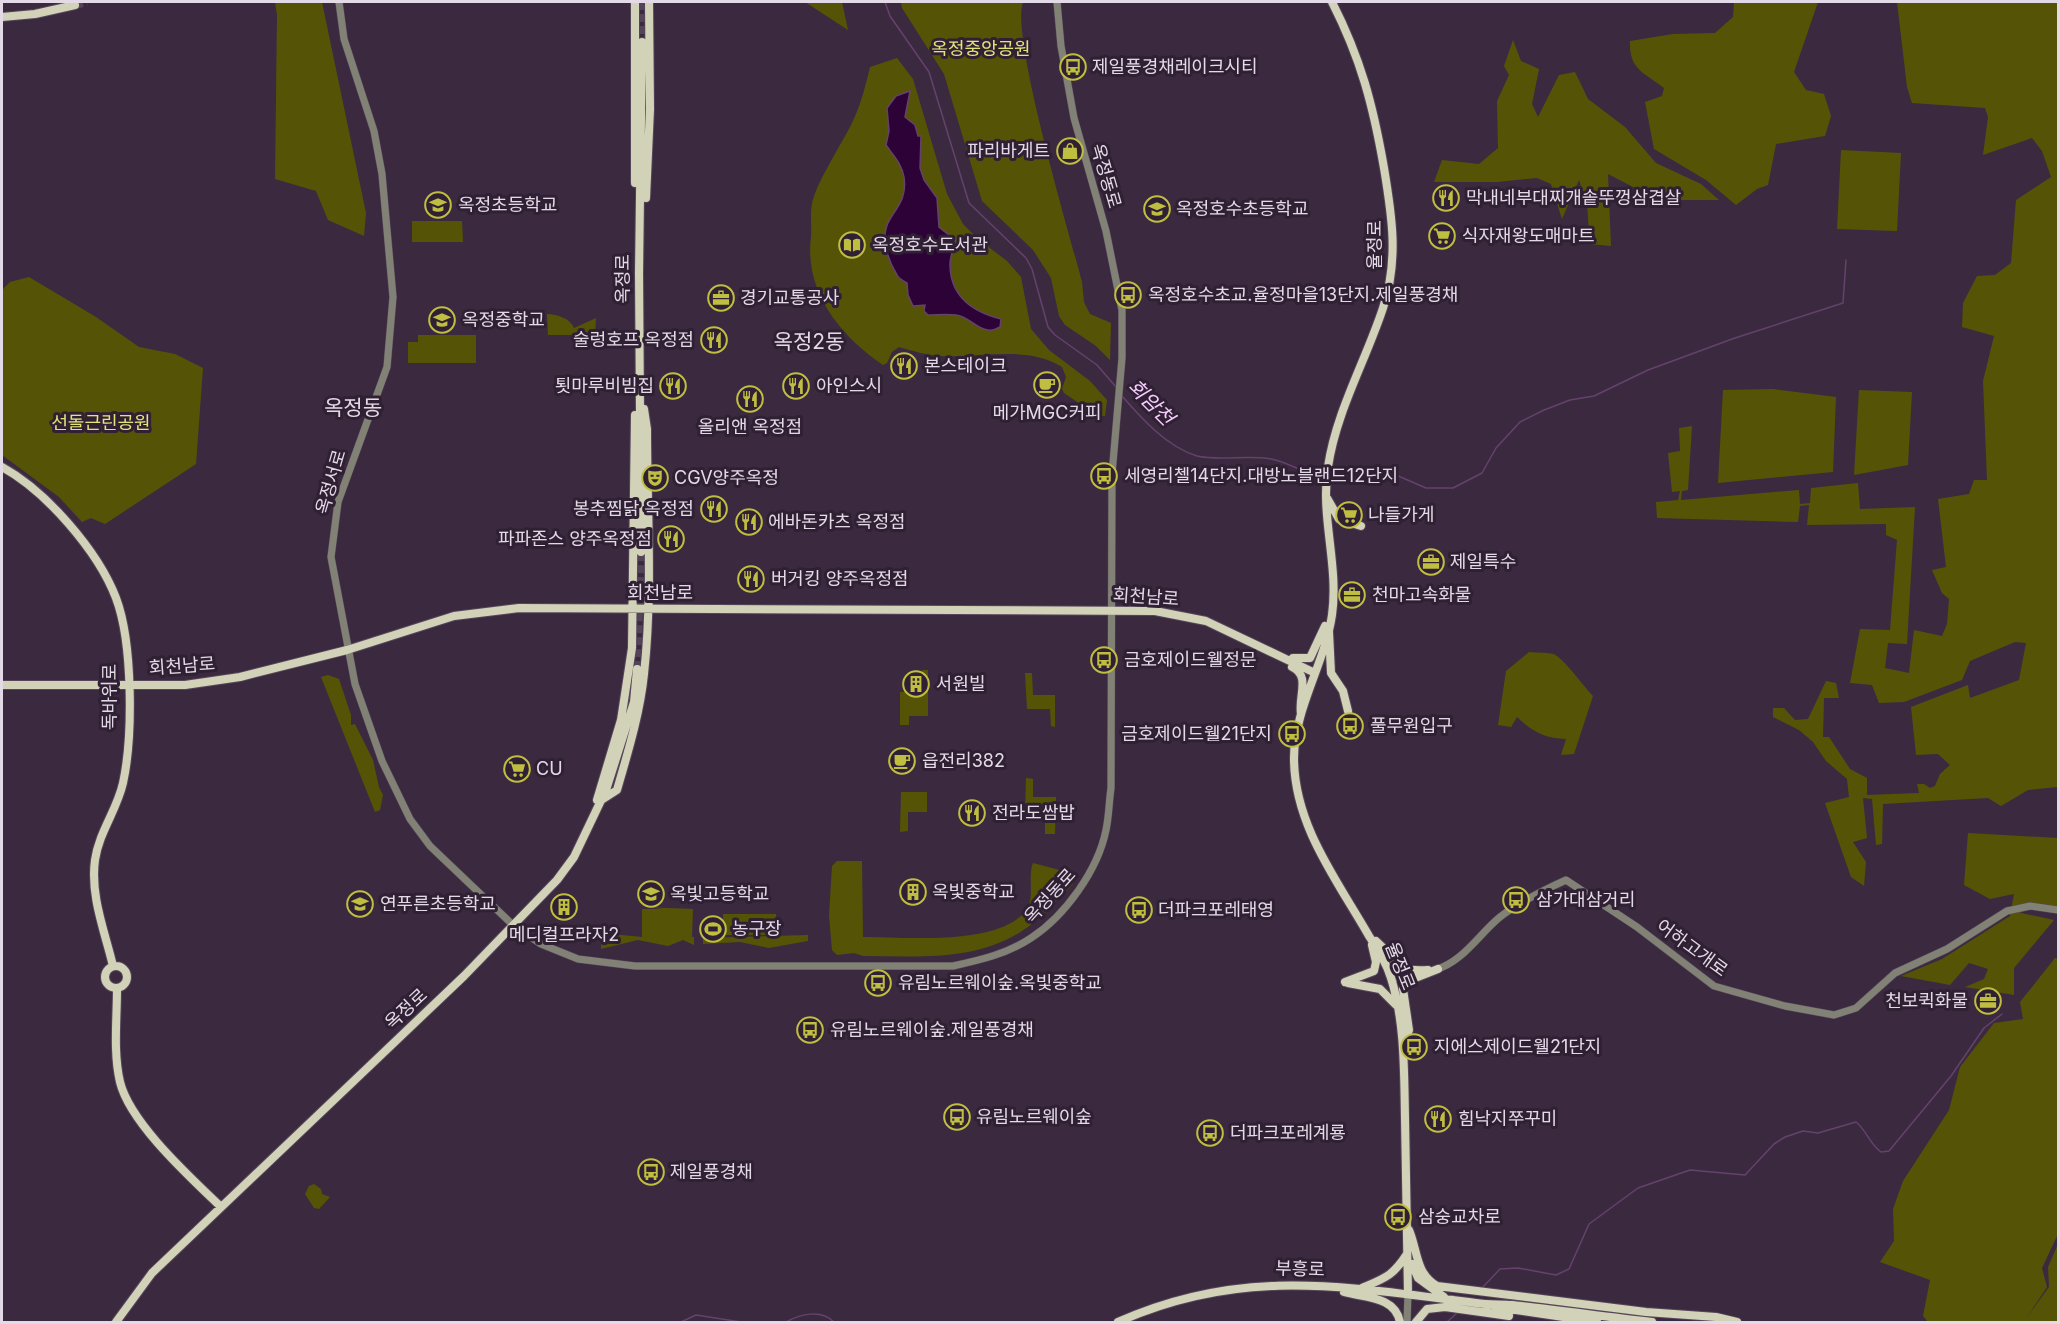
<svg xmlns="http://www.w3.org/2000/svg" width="2060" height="1324" font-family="Inter,'Noto Sans KR',sans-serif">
<rect width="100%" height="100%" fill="#3b2a3f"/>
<!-- green -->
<path fill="#555406" d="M275 2H322L366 213 364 236 328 220 316 191 275 179 277 15Z
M805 2H842L848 30Z
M901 2H1023C1010 35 1070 235 1082 282L1084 302 1090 314 1111 323 1110 360 1096 346 1065 325 1059 316 1051 278 1033 250 982 201 944 74 902 8Z
M1734 2H1818L1794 72 1806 90 1824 94 1831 116 1825 136 1776 144 1768 185 1757 189 1736 205 1706 180 1654 149 1645 102 1662 96 1664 88C1644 72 1629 70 1630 41L1673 34 1715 33 1733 17Z
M1897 2H2058V787L2028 790 2001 806 1988 798 1883 804 1882 844 1876 845 1872 799 1863 798 1867 838 1853 842 1866 862 1864 886 1851 877 1825 803 1849 797 1847 779 1826 761 1813 742 1799 730 1773 717V708H1784L1795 720 1808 719 1826 681 1836 683 1839 698H1824L1823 737H1829L1850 769 1867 778V795L1919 793 1917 784H1924L1930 788 1935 786 1940 774 1950 765 1938 754 1916 755 1911 707 1968 685 1970 698 2019 680 2026 643 2015 642 1970 661 1962 680 1904 702 1879 703 1872 685 1850 683 1860 629 1890 630 1897 540 1886 535V524L1807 525 1809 505 1800 506 1798 522 1657 518 1656 502 1678 500 1680 491 1672 492 1668 453 1680 451 1679 428 1692 426 1688 490 1682 491 1681 500 1799 490 1800 504 1810 503 1811 488 1858 483 1860 509 1915 507 1907 644 1888 643 1885 668 1909 673 1914 630 1942 636 1947 624 1949 599 1942 593 1932 570 1946 567 1938 499 1969 494 1974 480H1987L1983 381 1994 336 1962 327 1963 303 1977 276 1995 275 2011 263 2016 200 2051 177 2042 151 2032 138 1983 155 1988 117 1985 108 1912 103 1907 87Z
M1513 40 1521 61 1539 69 1532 104 1538 117 1559 75 1575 72 1588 99 1625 127 1656 163 1701 184 1719 200H1658L1608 174 1611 246 1590 244 1587 204 1579 180 1562 219 1551 184 1537 178 1497 182H1434L1442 160 1479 164 1498 148 1497 101 1509 75 1504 66Z
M897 58 913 79 947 194 963 224 978 239 1007 261 1021 277 1031 329 1049 350 1090 381 1107 400 1105 416H1098L1064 393 1062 389 1066 377 1062 367C1027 345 980 358 941 356 926 355 913 351 899 347L892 352 887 363 883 365C840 336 804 291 811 237 812 223 809 210 814 196 823 172 838 150 850 127 860 108 865 88 870 67Z
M1841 150 1901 153 1897 231 1837 229Z
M412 221H462L463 242H412Z
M29 277 96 317 139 347 175 354 203 368 196 464 105 524 91 518 82 522 59 497 2 455V290L10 282Z
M547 314C557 314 571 319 574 328L596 318 595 335H548Z
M418 335H476V363H408V342H418Z
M1773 389 1836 397 1833 472 1718 483 1723 390Z
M1859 390 1912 392 1908 465 1854 475Z
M1529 652C1536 653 1546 652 1553 654 1563 657 1584 687 1593 696L1574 754 1561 755 1566 739C1544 738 1533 732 1517 717L1511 727 1498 725 1506 671Z
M922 670H928V716H909V725H900V692L922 691Z
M1025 673H1032L1033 695H1055V727L1051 726 1050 709H1027Z
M328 675 339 679 351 715V725L355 724 373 760 379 787 383 795 380 810 375 812 321 677Z
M1026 778 1033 779V797H1056L1055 834H1045V815L1025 814Z
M901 792H927V812H908V831L900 832Z
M1968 833 2058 838V909L2019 906 2021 913 2054 920 2014 968V995L1965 987 1984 979 1988 969 1969 963 1950 985 1901 976 1942 959 2010 916 2014 894 1990 899 1964 885Z
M837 861H862L863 937C905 937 995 946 1025 912 1036 900 1027 877 1033 863L1067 872 1073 884C1058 899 1039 920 1022 931 974 962 917 956 863 956L854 953 837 955 832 950 829 916 832 866Z
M644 907 693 909 692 937H689H694V945L683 940 668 946 638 940 601 949V933L642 937V909H663Z
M723 914H776L777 935H723Z
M808 935V941L769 948 740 942 703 944V938Z
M2055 958 2058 959V1226L2057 1236 2042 1268 2047 1287 2027 1317 2049 1287 2048 1267 2058 1244V1322H1928L1923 1316 1930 1280 1880 1262 1894 1241 1893 1209 1903 1181 1949 1110 1960 1067 1994 1023 2023 1019 2020 1002Z
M314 1184 321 1189 322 1194 330 1197 319 1209 314 1208 305 1194 309 1186Z"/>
<!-- water -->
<path fill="#2d0237" stroke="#64426c" stroke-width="1.5" d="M910 91 905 117 915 125 918 136H921L920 168 924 180 937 198 939 227 955 240C954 248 950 256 950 264 950 296 973 312 1001 319L1000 327C983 338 972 317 956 315 947 314 937 315 928 315L924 311 925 305 913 306 908 295 907 283C904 281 899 279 897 275 888 260 879 237 890 219 899 205 907 196 904 177 902 164 893 155 886 145L889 131 887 108 896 96Z"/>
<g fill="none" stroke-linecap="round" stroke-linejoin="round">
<!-- stream -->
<path stroke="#64426c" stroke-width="1.5" d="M885 2 890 16 929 72 969 203 1026 258 1032 269 1048 327 1055 335 1097 365 1116 387
M1122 396C1142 419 1167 447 1197 456 1217 461 1249 455 1271 459 1289 462 1305 475 1323 476
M1331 476 1370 473 1396 475 1426 488H1453L1482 473 1496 448 1520 422 1544 410 1570 400 1594 396 1648 370 1735 338 1843 303 1846 260
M1483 1287 1500 1269 1518 1268 1556 1275 1569 1269 1589 1224 1638 1188 1690 1170 1745 1175 1774 1144 1785 1137 1803 1131 1818 1133 1856 1122C1867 1131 1869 1143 1881 1152L1889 1151 1951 1076 1984 1028 2002 1014
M681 1322 696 1315 741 1322
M786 1322C800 1314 821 1309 834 1322
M1447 1322 1458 1312"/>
<!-- major-tunnel -->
<path stroke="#544458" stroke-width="8" stroke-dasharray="8 4" stroke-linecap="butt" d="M642 2V42
M75 5 87 2
M637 669 641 552"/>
<!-- minor casing -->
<g stroke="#56465a" stroke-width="8">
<path id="minor" d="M339 2 344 39 374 131 382 174 393 297 387 367 338 502 331 557 355 684 382 761 410 819 430 846 514 926 541 944 578 959 635 966H953C980 960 1007 954 1031 938 1065 916 1098 870 1106 830 1109 816 1109 802 1111 788L1112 474 1122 358V310L1106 231 1074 118 1061 46 1057 2
M1435 970C1464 961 1478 935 1500 917 1519 902 1544 890 1566 880L1637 927 1714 986 1785 1006 1834 1015 1856 1008 1895 973 1947 949 2007 911 2030 906 2058 910
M1392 979 1415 975
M1407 1322 1408 1294"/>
</g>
<!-- major casing -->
<g stroke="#56465a" stroke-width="10">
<path id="major" d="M635 2V183
M1332 2C1361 59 1373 105 1384 168 1392 216 1399 260 1383 308 1366 360 1336 412 1328 467 1320 516 1339 565 1332 615 1325 663 1294 709 1294 758 1294 825 1337 880 1369 936 1378 949 1386 962 1391 978 1405 1022 1404 1071 1405 1118 1406 1177 1407 1235 1408 1294
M2 17 35 14 75 5
M646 198 650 109 649 2
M2 467C46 491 98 551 116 598 133 643 133 737 123 783 117 810 99 832 95 860 90 896 105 932 113 966
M1327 498 1339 519 1361 526
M641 552 639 273 642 42
M1329 632 1331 673 1343 691 1348 711
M1293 658H1310L1325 626
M1292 667C1311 676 1298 696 1301 714
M2 685H185L240 677 347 650 454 616 519 608 1155 611 1206 621 1315 673
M603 799 617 790C628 752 640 713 644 674 653 593 647 510 647 429L644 409
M597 800 621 720 632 648 635 415
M1376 941C1401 962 1390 972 1428 970
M105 977a11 11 0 1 1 22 0a11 11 0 1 1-22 0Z
M1345 982 1374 971 1376 962 1372 945
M1348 983 1380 989 1396 1005
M117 989C117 1019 113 1052 120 1082 130 1123 190 1177 221 1207
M1404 1043 1409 1030 1403 989 1410 980 1438 969
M1409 1230C1418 1251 1415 1273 1437 1286L1646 1312 1716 1317 1737 1322
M1412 1264 1418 1278 1444 1297
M1362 1288C1385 1278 1393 1276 1407 1254
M1344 1292C1365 1298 1395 1296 1400 1322
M1485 1304 1488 1313 1509 1316
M1445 1307 1488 1313
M1495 1307 1597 1322
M116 1322 152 1273 464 976 557 880 574 857 606 790 634 702 637 669
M1118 1322C1243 1266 1346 1287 1476 1303 1488 1305 1500 1304 1512 1305 1559 1310 1606 1317 1652 1322
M1416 1322 1427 1309 1445 1307 1453 1300"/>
</g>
<!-- minor -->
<use href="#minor" stroke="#818275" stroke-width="7"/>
<!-- major -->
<use href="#major" stroke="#d1d2b7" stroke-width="8"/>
</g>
<!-- icons -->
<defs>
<g id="bus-ring" transform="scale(1.35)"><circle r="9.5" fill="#302034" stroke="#c0be41" stroke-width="1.5"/><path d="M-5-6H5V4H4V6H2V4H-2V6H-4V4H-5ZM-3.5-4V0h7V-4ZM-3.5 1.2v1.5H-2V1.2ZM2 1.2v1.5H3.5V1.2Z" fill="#c0be41"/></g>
<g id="shop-ring" transform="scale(1.35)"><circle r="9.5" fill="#302034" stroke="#c0be41" stroke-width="1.5"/><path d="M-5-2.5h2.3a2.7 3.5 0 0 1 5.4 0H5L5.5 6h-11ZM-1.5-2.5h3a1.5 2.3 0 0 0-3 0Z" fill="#c0be41"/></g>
<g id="restaurant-ring" transform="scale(1.35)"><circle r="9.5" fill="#302034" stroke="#c0be41" stroke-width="1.5"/><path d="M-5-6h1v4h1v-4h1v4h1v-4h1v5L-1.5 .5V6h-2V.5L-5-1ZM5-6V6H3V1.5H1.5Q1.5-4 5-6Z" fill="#c0be41"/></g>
<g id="school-ring" transform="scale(1.35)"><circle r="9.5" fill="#302034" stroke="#c0be41" stroke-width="1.5"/><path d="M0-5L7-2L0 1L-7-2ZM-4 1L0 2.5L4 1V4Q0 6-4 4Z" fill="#c0be41"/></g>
<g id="supermarket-ring" transform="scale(1.35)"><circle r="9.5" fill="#302034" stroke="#c0be41" stroke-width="1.5"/><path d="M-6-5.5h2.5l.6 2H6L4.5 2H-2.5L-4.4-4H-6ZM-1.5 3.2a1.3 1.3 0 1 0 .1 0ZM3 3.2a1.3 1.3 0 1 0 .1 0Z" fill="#c0be41"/></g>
<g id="library-ring" transform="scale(1.35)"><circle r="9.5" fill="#302034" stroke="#c0be41" stroke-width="1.5"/><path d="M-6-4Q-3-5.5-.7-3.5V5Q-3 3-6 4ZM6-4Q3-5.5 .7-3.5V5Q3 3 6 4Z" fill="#c0be41"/></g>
<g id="office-ring" transform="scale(1.35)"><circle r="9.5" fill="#302034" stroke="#c0be41" stroke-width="1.5"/><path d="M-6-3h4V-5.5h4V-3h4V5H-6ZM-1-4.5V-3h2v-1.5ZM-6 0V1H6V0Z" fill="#c0be41"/></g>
<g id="cafe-ring" transform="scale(1.35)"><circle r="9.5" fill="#302034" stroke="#c0be41" stroke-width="1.5"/><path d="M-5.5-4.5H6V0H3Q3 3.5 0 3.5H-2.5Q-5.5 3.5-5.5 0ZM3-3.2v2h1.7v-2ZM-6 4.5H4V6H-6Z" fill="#c0be41"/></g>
<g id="theatre-ring" transform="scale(1.35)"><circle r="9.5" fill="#302034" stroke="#c0be41" stroke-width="1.5"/><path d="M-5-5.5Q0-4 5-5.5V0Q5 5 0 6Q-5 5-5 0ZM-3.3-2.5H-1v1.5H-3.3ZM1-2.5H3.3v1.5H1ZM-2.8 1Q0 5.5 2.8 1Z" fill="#c0be41"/></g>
<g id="building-ring" transform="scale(1.35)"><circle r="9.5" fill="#302034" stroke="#c0be41" stroke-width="1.5"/><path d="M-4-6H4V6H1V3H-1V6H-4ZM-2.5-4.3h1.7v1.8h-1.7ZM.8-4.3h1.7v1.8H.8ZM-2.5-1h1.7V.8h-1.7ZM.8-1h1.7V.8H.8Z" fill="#c0be41"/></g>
<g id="stadium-ring" transform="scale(1.35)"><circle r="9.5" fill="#302034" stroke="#c0be41" stroke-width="1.5"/><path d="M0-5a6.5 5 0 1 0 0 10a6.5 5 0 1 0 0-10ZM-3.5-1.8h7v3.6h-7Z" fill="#c0be41"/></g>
</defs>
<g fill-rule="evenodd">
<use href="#bus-ring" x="1073" y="67"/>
<use href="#shop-ring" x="1070" y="151"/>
<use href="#restaurant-ring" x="1446" y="198"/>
<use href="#school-ring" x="438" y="205"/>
<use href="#school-ring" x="1157" y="209"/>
<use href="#supermarket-ring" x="1442" y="236"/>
<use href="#library-ring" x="852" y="245"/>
<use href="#bus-ring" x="1128" y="295"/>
<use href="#office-ring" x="721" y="298"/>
<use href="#school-ring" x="442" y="320"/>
<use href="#restaurant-ring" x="714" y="340"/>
<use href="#restaurant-ring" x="904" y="366"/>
<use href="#cafe-ring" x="1047" y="385"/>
<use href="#restaurant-ring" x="673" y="386"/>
<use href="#restaurant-ring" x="796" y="386"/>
<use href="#restaurant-ring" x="750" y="399"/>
<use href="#bus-ring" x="1104" y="476"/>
<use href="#theatre-ring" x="655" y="478"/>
<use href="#restaurant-ring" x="714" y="509"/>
<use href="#supermarket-ring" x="1349" y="515"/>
<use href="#restaurant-ring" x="749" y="522"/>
<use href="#restaurant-ring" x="671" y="539"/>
<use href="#office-ring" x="1431" y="562"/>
<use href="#restaurant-ring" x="751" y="579"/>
<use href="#office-ring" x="1352" y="595"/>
<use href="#bus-ring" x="1104" y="660"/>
<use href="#building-ring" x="916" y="684"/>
<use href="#bus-ring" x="1350" y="726"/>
<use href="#bus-ring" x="1292" y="734"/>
<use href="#cafe-ring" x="902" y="761"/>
<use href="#supermarket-ring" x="517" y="769"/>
<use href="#restaurant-ring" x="972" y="813"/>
<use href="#building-ring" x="913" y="892"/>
<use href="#school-ring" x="651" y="894"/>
<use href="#bus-ring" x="1516" y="900"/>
<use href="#school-ring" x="360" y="904"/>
<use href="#building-ring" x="564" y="907"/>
<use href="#bus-ring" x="1139" y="910"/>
<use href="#stadium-ring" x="713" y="929"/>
<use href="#bus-ring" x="878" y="983"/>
<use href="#office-ring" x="1988" y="1001"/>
<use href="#bus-ring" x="810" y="1030"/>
<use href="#bus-ring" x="1414" y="1047"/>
<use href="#bus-ring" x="957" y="1117"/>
<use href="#restaurant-ring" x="1438" y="1119"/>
<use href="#bus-ring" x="1210" y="1133"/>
<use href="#bus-ring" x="651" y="1172"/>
<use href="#bus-ring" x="1398" y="1217"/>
</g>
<g text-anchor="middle" stroke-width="6" stroke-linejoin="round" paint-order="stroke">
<!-- park labels -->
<g font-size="18" fill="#e3e377" stroke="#302034">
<text x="981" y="55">옥정중앙공원</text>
<text x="101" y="429">선돌근린공원</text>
</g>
<!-- poi labels -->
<g font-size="18" fill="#e4d9e6" stroke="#302034" text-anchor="start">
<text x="1092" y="73">제일풍경채레이크시티</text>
<text x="1050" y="157" text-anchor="end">파리바게트</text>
<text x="1466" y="204">막내네부대찌개솥뚜껑삼겹살</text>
<text x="458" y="211">옥정초등학교</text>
<text x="1176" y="215">옥정호수초등학교</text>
<text x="1462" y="242">식자재왕도매마트</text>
<text x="872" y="251">옥정호수도서관</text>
<text x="1148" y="301">옥정호수초교.율정마을13단지.제일풍경채</text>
<text x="740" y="304">경기교통공사</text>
<text x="462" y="326">옥정중학교</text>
<text x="694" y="346" text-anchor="end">술렁호프 옥정점</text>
<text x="924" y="372">본스테이크</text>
<text x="654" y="392" text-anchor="end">툇마루비빔집</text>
<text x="816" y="392">아인스시</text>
<text x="1047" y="419" text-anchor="middle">메가MGC커피</text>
<text x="750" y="433" text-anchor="middle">올리앤 옥정점</text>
<text x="1124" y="482">세영리첼14단지.대방노블랜드12단지</text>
<text x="674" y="484">CGV양주옥정</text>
<text x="694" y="515" text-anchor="end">봉추찜닭 옥정점</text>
<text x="1368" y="521">나들가게</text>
<text x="768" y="528">에바돈카츠 옥정점</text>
<text x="652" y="545" text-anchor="end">파파존스 양주옥정점</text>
<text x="1450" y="568">제일특수</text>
<text x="771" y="585">버거킹 양주옥정점</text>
<text x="1372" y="601">천마고속화물</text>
<text x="1124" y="666">금호제이드웰정문</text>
<text x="936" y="690">서원빌</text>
<text x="1370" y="732">풀무원입구</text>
<text x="1272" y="740" text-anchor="end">금호제이드웰21단지</text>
<text x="922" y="767">읍전리382</text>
<text x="536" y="775">CU</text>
<text x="992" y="819">전라도쌈밥</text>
<text x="932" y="898">옥빛중학교</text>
<text x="670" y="900">옥빛고등학교</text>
<text x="1536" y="906">삼가대삼거리</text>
<text x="380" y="910">연푸른초등학교</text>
<text x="1158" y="916">더파크포레태영</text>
<text x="732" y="935">농구장</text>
<text x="564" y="941" text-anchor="middle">메디컬프라자2</text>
<text x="898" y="989">유림노르웨이숲.옥빛중학교</text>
<text x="1968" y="1007" text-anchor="end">천보퀵화물</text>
<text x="830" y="1036">유림노르웨이숲.제일풍경채</text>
<text x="1434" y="1053">지에스제이드웰21단지</text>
<text x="976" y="1123">유림노르웨이숲</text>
<text x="1458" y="1125">힘낙지쭈꾸미</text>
<text x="1230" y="1139">더파크포레계룡</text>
<text x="670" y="1178">제일풍경채</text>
<text x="1418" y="1223">삼숭교차로</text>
</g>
<!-- street labels -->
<g font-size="18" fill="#e4d9e6" stroke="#302034">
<text transform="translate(1106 176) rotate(74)" y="6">옥정동로</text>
<text transform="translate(1375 245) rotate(-90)" y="6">율정로</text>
<text transform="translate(623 279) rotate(-90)" y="6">옥정로</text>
<text transform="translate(331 482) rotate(-74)" y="6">옥정서로</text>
<text x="660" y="599">회천남로</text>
<text transform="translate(1146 597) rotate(4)" y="6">회천남로</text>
<text transform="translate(182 666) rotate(-4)" y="6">회천남로</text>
<text transform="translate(110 697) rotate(-90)" y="6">독바위로</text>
<text transform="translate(1050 896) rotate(-48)" y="6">옥정동로</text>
<text transform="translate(1692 948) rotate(36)" y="6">어하고개로</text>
<text transform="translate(1400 966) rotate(68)" y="6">율정로</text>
<text transform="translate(406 1009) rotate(-43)" y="6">옥정로</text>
<text transform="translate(1300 1269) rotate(2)" y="6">부흥로</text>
</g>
<!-- water labels -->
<g font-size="20" font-style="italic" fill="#f5cdff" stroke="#302034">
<text transform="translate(1151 402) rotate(45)" y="7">회암천</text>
</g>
<!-- quarter labels -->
<g font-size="21" fill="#e4d9e6" stroke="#302034">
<text x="809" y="349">옥정2동</text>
<text x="353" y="415">옥정동</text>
</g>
</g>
<!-- border -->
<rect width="2060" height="1324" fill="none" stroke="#e4d9e6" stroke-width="6"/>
</svg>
